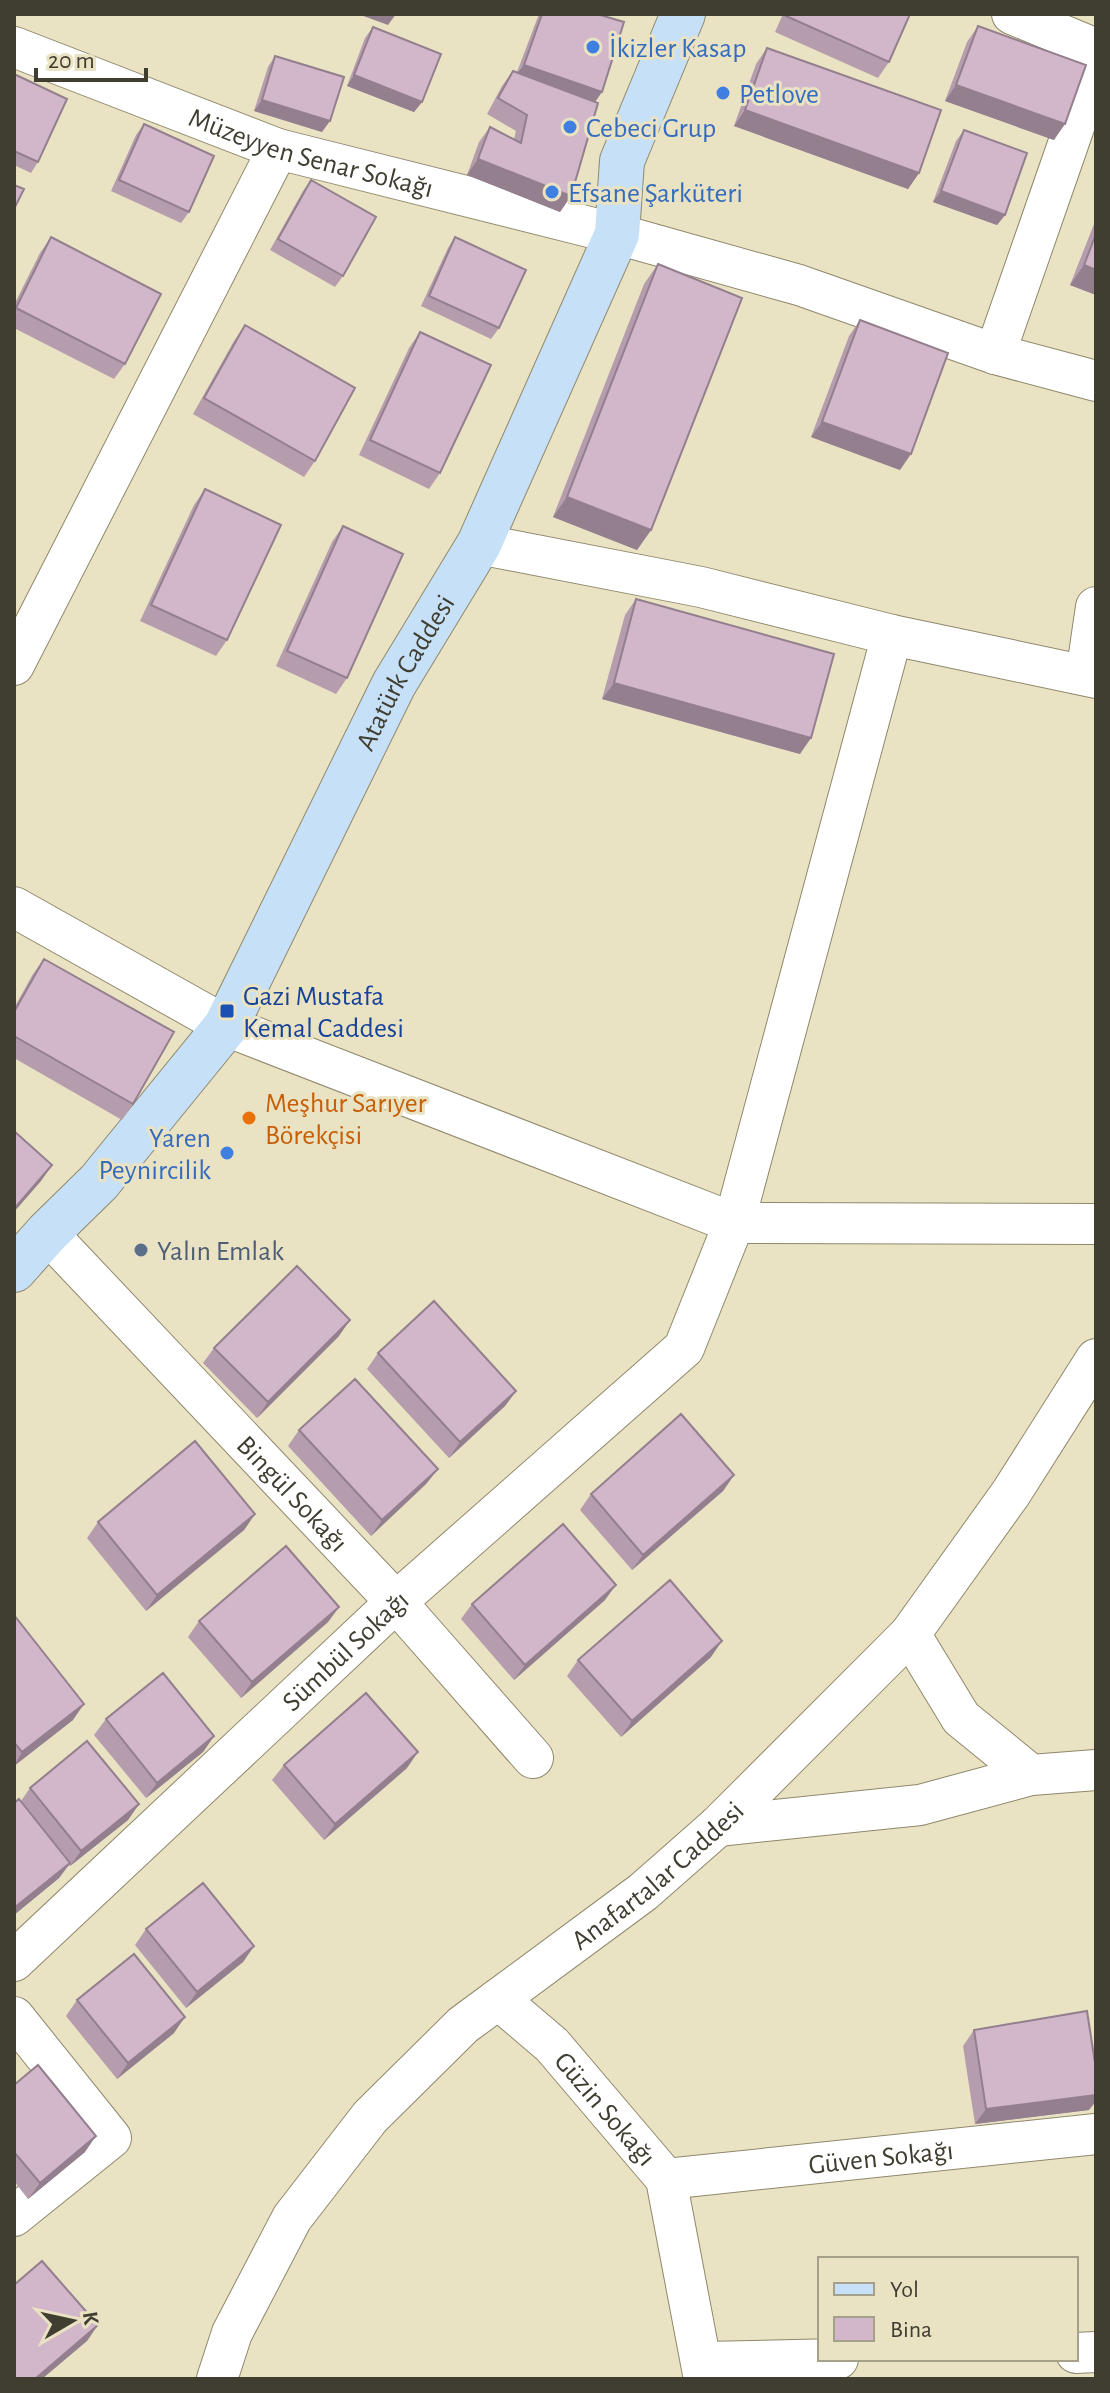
<svg xmlns="http://www.w3.org/2000/svg" width="1110" height="2393" font-family="'Alegreya Sans',sans-serif">
<rect width="100%" height="100%" fill="#e9e2c3"/>
<g fill="none" stroke-linecap="round" stroke-linejoin="round">
<!-- minor casing -->
<g stroke="#8f886c" stroke-width="42">
<g id="minor">
<path d="M1012 14 1096 49"/>
<path id="s1" d="M14 47 278 149 617 234 799 285 995 354 1096 381"/>
<path d="M995 354 1096 64"/>
<path d="M479 544 701 587 892 635 1096 678"/>
<path d="M14 665 278 149"/>
<path d="M1086 675 1096 607"/>
<path d="M14 907 226 1026 734 1223 1096 1224"/>
<path id="s2" d="M47 1233 396 1602 533 1758"/>
<path d="M910 1634 961 1718 1031 1775"/>
<path d="M718 1826 920 1805 1031 1775 1096 1770"/>
<path id="s3" d="M14 1961 396 1602 684 1348 734 1223 892 635"/>
<path id="s4" d="M498 1999 552 2045 666 2179 704 2379"/>
<path d="M14 2017 111 2138 14 2216"/>
<path id="s5" d="M666 2179 1096 2134"/>
<path d="M1076 2353 1096 2352"/>
<path d="M703 2362 838 2359"/>
<path id="s6" d="M217 2379 232 2333 292 2218 370 2117 463 2025 643 1892 718 1826 910 1634 1011 1493 1096 1359"/>
</g>
</g>
<!-- secondary casing -->
<g stroke="#8f886c" stroke-width="46">
<g id="secondary">
<path id="s7" d="M14 1270 47 1233 99 1182 226 1026 394 684 479 544 617 234 622 161 683 14"/>
</g>
</g>
<!-- minor -->
<use href="#minor" stroke="#fff" stroke-width="40"/>
<!-- secondary -->
<use href="#secondary" stroke="#c6e0f8" stroke-width="44"/>
</g>
<!-- wall -->
<path fill="#b59dae" d="M539 14H597L602 92 595 102 571 196 560 212 467 175 479 142 490 127 514 139 516 131 487 114 502 86 513 71 517 72Z
M783 14H910L889 62 878 78 775 32Z
M978 26 1054 140 945 101 967 42Z
M373 27 422 102 414 112 347 86 365 38Z
M767 48 919 173 908 189 734 126 756 64Z
M275 56 322 132 254 111 268 67Z
M14 74 38 162 31 173 14 165Z
M144 124 189 212 181 223 111 191 136 135Z
M964 130 1005 215 997 225 933 202 956 141Z
M311 180 343 276 335 287 270 250 303 191Z
M1096 219V295L1070 285Z
M51 237 125 364 114 379 14 328V305L40 253Z
M455 237 499 328 491 339 421 306 448 248Z
M658 264 651 530 637 550 553 517 644 284Z
M860 320 900 470 811 437 849 336Z
M245 325 315 461 304 477 193 414 234 341Z
M420 332 440 473 429 489 359 455 409 348Z
M205 489 227 640 216 656 140 621 194 505Z
M343 526 347 678 336 694 276 666 332 542Z
M636 599 800 754 602 699 625 615Z
M44 959 133 1104 122 1120 14 1058V1008L33 974Z
M339 1336 257 1418 203 1363 214 1348Z
M378 1353 516 1391 505 1406 449 1458 367 1369Z
M299 1430 438 1469 426 1484 371 1536 288 1446Z
M734 1475 723 1491 632 1570 580 1510 591 1494Z
M255 1514 244 1530 146 1611 87 1538 98 1522Z
M605 1600 514 1680 461 1619 472 1604Z
M339 1607 328 1622 241 1698 188 1637 199 1621Z
M14 1615 73 1720 14 1766Z
M711 1657 621 1737 567 1676 578 1660Z
M106 1719 214 1736 203 1752 146 1798 94 1735Z
M284 1765 407 1768 324 1840 272 1780Z
M30 1788 139 1804 128 1820 70 1866 69 1865 59 1878 14 1915V1803L21 1801Z
M146 1929 254 1946 243 1962 186 2008 135 1945Z
M77 2000 174 2033 117 2079 66 2016Z
M974 2030 1096 2069V2101L1089 2110 975 2124 963 2046Z
M14 2085 85 2152 28 2199 14 2181Z"/>
<!-- shaded-wall -->
<path fill="#937f8d" d="M358 14H396L388 25Z
M524 65 602 92 594 103 516 75Z
M354 75 422 102 414 112 347 86Z
M956 85 1065 124 1054 140 945 101Z
M262 100 330 121 322 132 254 111Z
M745 110 919 173 908 189 734 126Z
M478 159 571 196 560 212 467 175Z
M941 191 1005 215 997 225 933 202Z
M1084 265 1096 270V295L1070 285Z
M822 422 911 454 900 470 811 437Z
M567 497 651 530 637 550 553 517Z
M614 683 811 738 800 754 602 699Z
M52 1165 41 1181 14 1212V1209Z
M350 1320 339 1336 257 1418 268 1402Z
M516 1391 505 1406 449 1458 460 1442Z
M438 1469 426 1484 371 1536 382 1520Z
M734 1475 723 1491 632 1570 643 1555Z
M255 1514 244 1530 146 1611 157 1595Z
M616 1585 605 1600 514 1680 525 1665Z
M339 1607 328 1622 241 1698 252 1682Z
M722 1641 711 1657 621 1737 632 1721Z
M84 1704 73 1720 14 1766 22 1752Z
M214 1736 203 1752 146 1798 157 1783Z
M418 1752 407 1768 324 1840 335 1824Z
M139 1804 128 1820 70 1866 81 1851Z
M70 1863 59 1878 14 1915V1908Z
M254 1946 243 1962 186 2008 197 1992Z
M185 2017 174 2033 117 2079 128 2063Z
M1096 2095V2101L1089 2110 975 2124 986 2109Z
M96 2136 85 2152 28 2199 40 2183Z
M98 2325 87 2341 42 2379H35Z"/>
<!-- building -->
<path fill="#d2b6ca" stroke="#937f8d" stroke-width="2" d="M542 14H597L624 22 602 92 524 65Z
M787 14H910L889 62 786 16Z
M978 26 1086 65 1065 124 956 85Z
M373 27 441 54 422 102 354 75Z
M767 48 941 110 919 173 745 110Z
M275 56 344 77 330 121 262 100Z
M513 71 598 103 571 196 478 159 490 127 521 143 527 115 498 98Z
M14 74 67 99 38 162 14 151Z
M144 124 214 156 189 212 119 180Z
M964 130 1027 153 1005 215 941 191Z
M311 180 376 217 343 276 278 239Z
M14 185 24 189 14 209Z
M1096 234V270L1084 265Z
M51 237 161 294 125 364 16 308Z
M455 237 526 270 499 328 429 296Z
M658 264 742 298 651 530 567 497Z
M860 320 948 353 911 454 822 422Z
M245 325 355 388 315 461 204 398Z
M420 332 491 365 440 473 370 440Z
M205 489 281 525 227 640 151 605Z
M343 526 403 554 347 678 287 651Z
M636 599 834 654 811 738 614 683Z
M44 959 174 1032 133 1104 14 1036V1012Z
M14 1131 52 1165 14 1209Z
M297 1266 350 1320 268 1402 214 1348Z
M434 1301 516 1391 460 1442 378 1353Z
M355 1379 438 1469 382 1520 299 1430Z
M681 1414 734 1475 643 1555 591 1494Z
M195 1441 255 1514 157 1595 98 1522Z
M563 1524 616 1585 525 1665 472 1604Z
M286 1546 339 1607 252 1682 199 1621Z
M670 1580 722 1641 632 1721 578 1660Z
M14 1615 84 1704 22 1752 14 1742Z
M163 1673 214 1736 157 1783 106 1719Z
M366 1693 418 1752 335 1824 284 1765Z
M87 1741 139 1804 81 1851 30 1788Z
M19 1799 70 1863 14 1908V1803Z
M203 1883 254 1946 197 1992 146 1929Z
M134 1954 185 2017 128 2063 77 2000Z
M1087 2011 1096 2069V2095L986 2109 974 2030Z
M38 2065 96 2136 40 2183 14 2152V2085Z
M42 2261 98 2325 35 2379H14V2285Z"/>
<!-- markers -->
<g fill="#3f7fe0" stroke="#e9e2c3" stroke-width="3">
<circle cx="593" cy="47" r="8"/>
<circle cx="723" cy="93" r="8"/>
<circle cx="570" cy="127" r="8"/>
<circle cx="552" cy="192" r="8"/>
<circle cx="227" cy="1153" r="8"/>
</g>
<rect fill="#1a4fb4" stroke="#e9e2c3" stroke-width="3" x="219" y="1003" width="16" height="16" rx="4"/>
<circle fill="#e8710a" stroke="#e9e2c3" stroke-width="3" cx="249" cy="1118" r="8"/>
<circle fill="#5c6f8a" stroke="#e9e2c3" stroke-width="3" cx="141" cy="1250" r="8"/>
<g text-anchor="middle" stroke-width="6" stroke-linejoin="round" paint-order="stroke">
<!-- shop labels -->
<g font-size="28" fill="#366cbe" stroke="#e9e2c3" text-anchor="start">
<text x="609" y="57">İkizler Kasap</text>
<text x="739" y="103">Petlove</text>
<text x="586" y="137">Cebeci Grup</text>
<text x="568" y="202">Efsane Şarküteri</text>
<text x="211" y="1147" text-anchor="end">Yaren<tspan x="211" dy="32">Peynircilik</tspan></text>
</g>
<!-- street labels -->
<g font-size="28" fill="#403d31" stroke="#e9e2c3">
<text dy="10" stroke="none"><textPath href="#s1" startOffset="316">Müzeyyen Senar Sokağı</textPath></text>
<text dy="10" stroke="none"><textPath href="#s7" startOffset="720">Atatürk Caddesi</textPath></text>
<text dy="10" stroke="none"><textPath href="#s2" startOffset="358">Bingül Sokağı</textPath></text>
<text dy="10" stroke="none"><textPath href="#s3" startOffset="454">Sümbül Sokağı</textPath></text>
<text dy="10" stroke="none"><textPath href="#s6" startOffset="682">Anafartalar Caddesi</textPath></text>
<text dy="10" stroke="none"><textPath href="#s4" startOffset="154">Güzin Sokağı</textPath></text>
<text dy="10" stroke="none"><textPath href="#s5" startOffset="216">Güven Sokağı</textPath></text>
</g>
<!-- transit labels -->
<g font-size="28" fill="#164399" stroke="#e9e2c3" text-anchor="start">
<text x="243" y="1005">Gazi Mustafa<tspan x="243" dy="32">Kemal Caddesi</tspan></text>
</g>
<!-- food labels -->
<g font-size="28" fill="#c56008" stroke="#e9e2c3" text-anchor="start">
<text x="265" y="1112">Meşhur Sarıyer<tspan x="265" dy="32">Börekçisi</tspan></text>
</g>
<!-- service labels -->
<g font-size="28" fill="#4e5e75" stroke="#e9e2c3" text-anchor="start">
<text x="157" y="1260">Yalın Emlak</text>
</g>
</g>
<!-- border -->
<rect width="1110" height="2393" fill="none" stroke="#403d31" stroke-width="32"/>
<!-- legend -->
<rect x="818" y="2257" width="260" height="104" fill="#e9e2c3" stroke="#a5a089" stroke-width="2"/>
<rect x="834" y="2283" width="40" height="12" fill="#c6e0f8" stroke="#a5a089" stroke-width="2"/>
<text x="890" y="2297" font-size="24" fill="#403d31">Yol</text>
<rect x="834" y="2317" width="40" height="24" fill="#d2b6ca" stroke="#a5a089" stroke-width="2"/>
<text x="890" y="2337" font-size="24" fill="#403d31">Bina</text>
<!-- north arrow -->
<g transform="translate(72 2321) rotate(81)" stroke="#e9e2c3" stroke-width="6" paint-order="stroke">
<path d="M0-6L14 30L0 20L-14 30Z" fill="#403d31"/>
<text y="-12" font-size="22" font-weight="bold" text-anchor="middle" fill="#403d31">K</text>
</g>
<!-- scale -->
<path d="M36 68v12h110v-12" fill="none" stroke="#403d31" stroke-width="4"/>
<text x="48" y="68" font-size="24" fill="#403d31" stroke="#e9e2c3" stroke-width="6" paint-order="stroke">20 m</text>
</svg>
